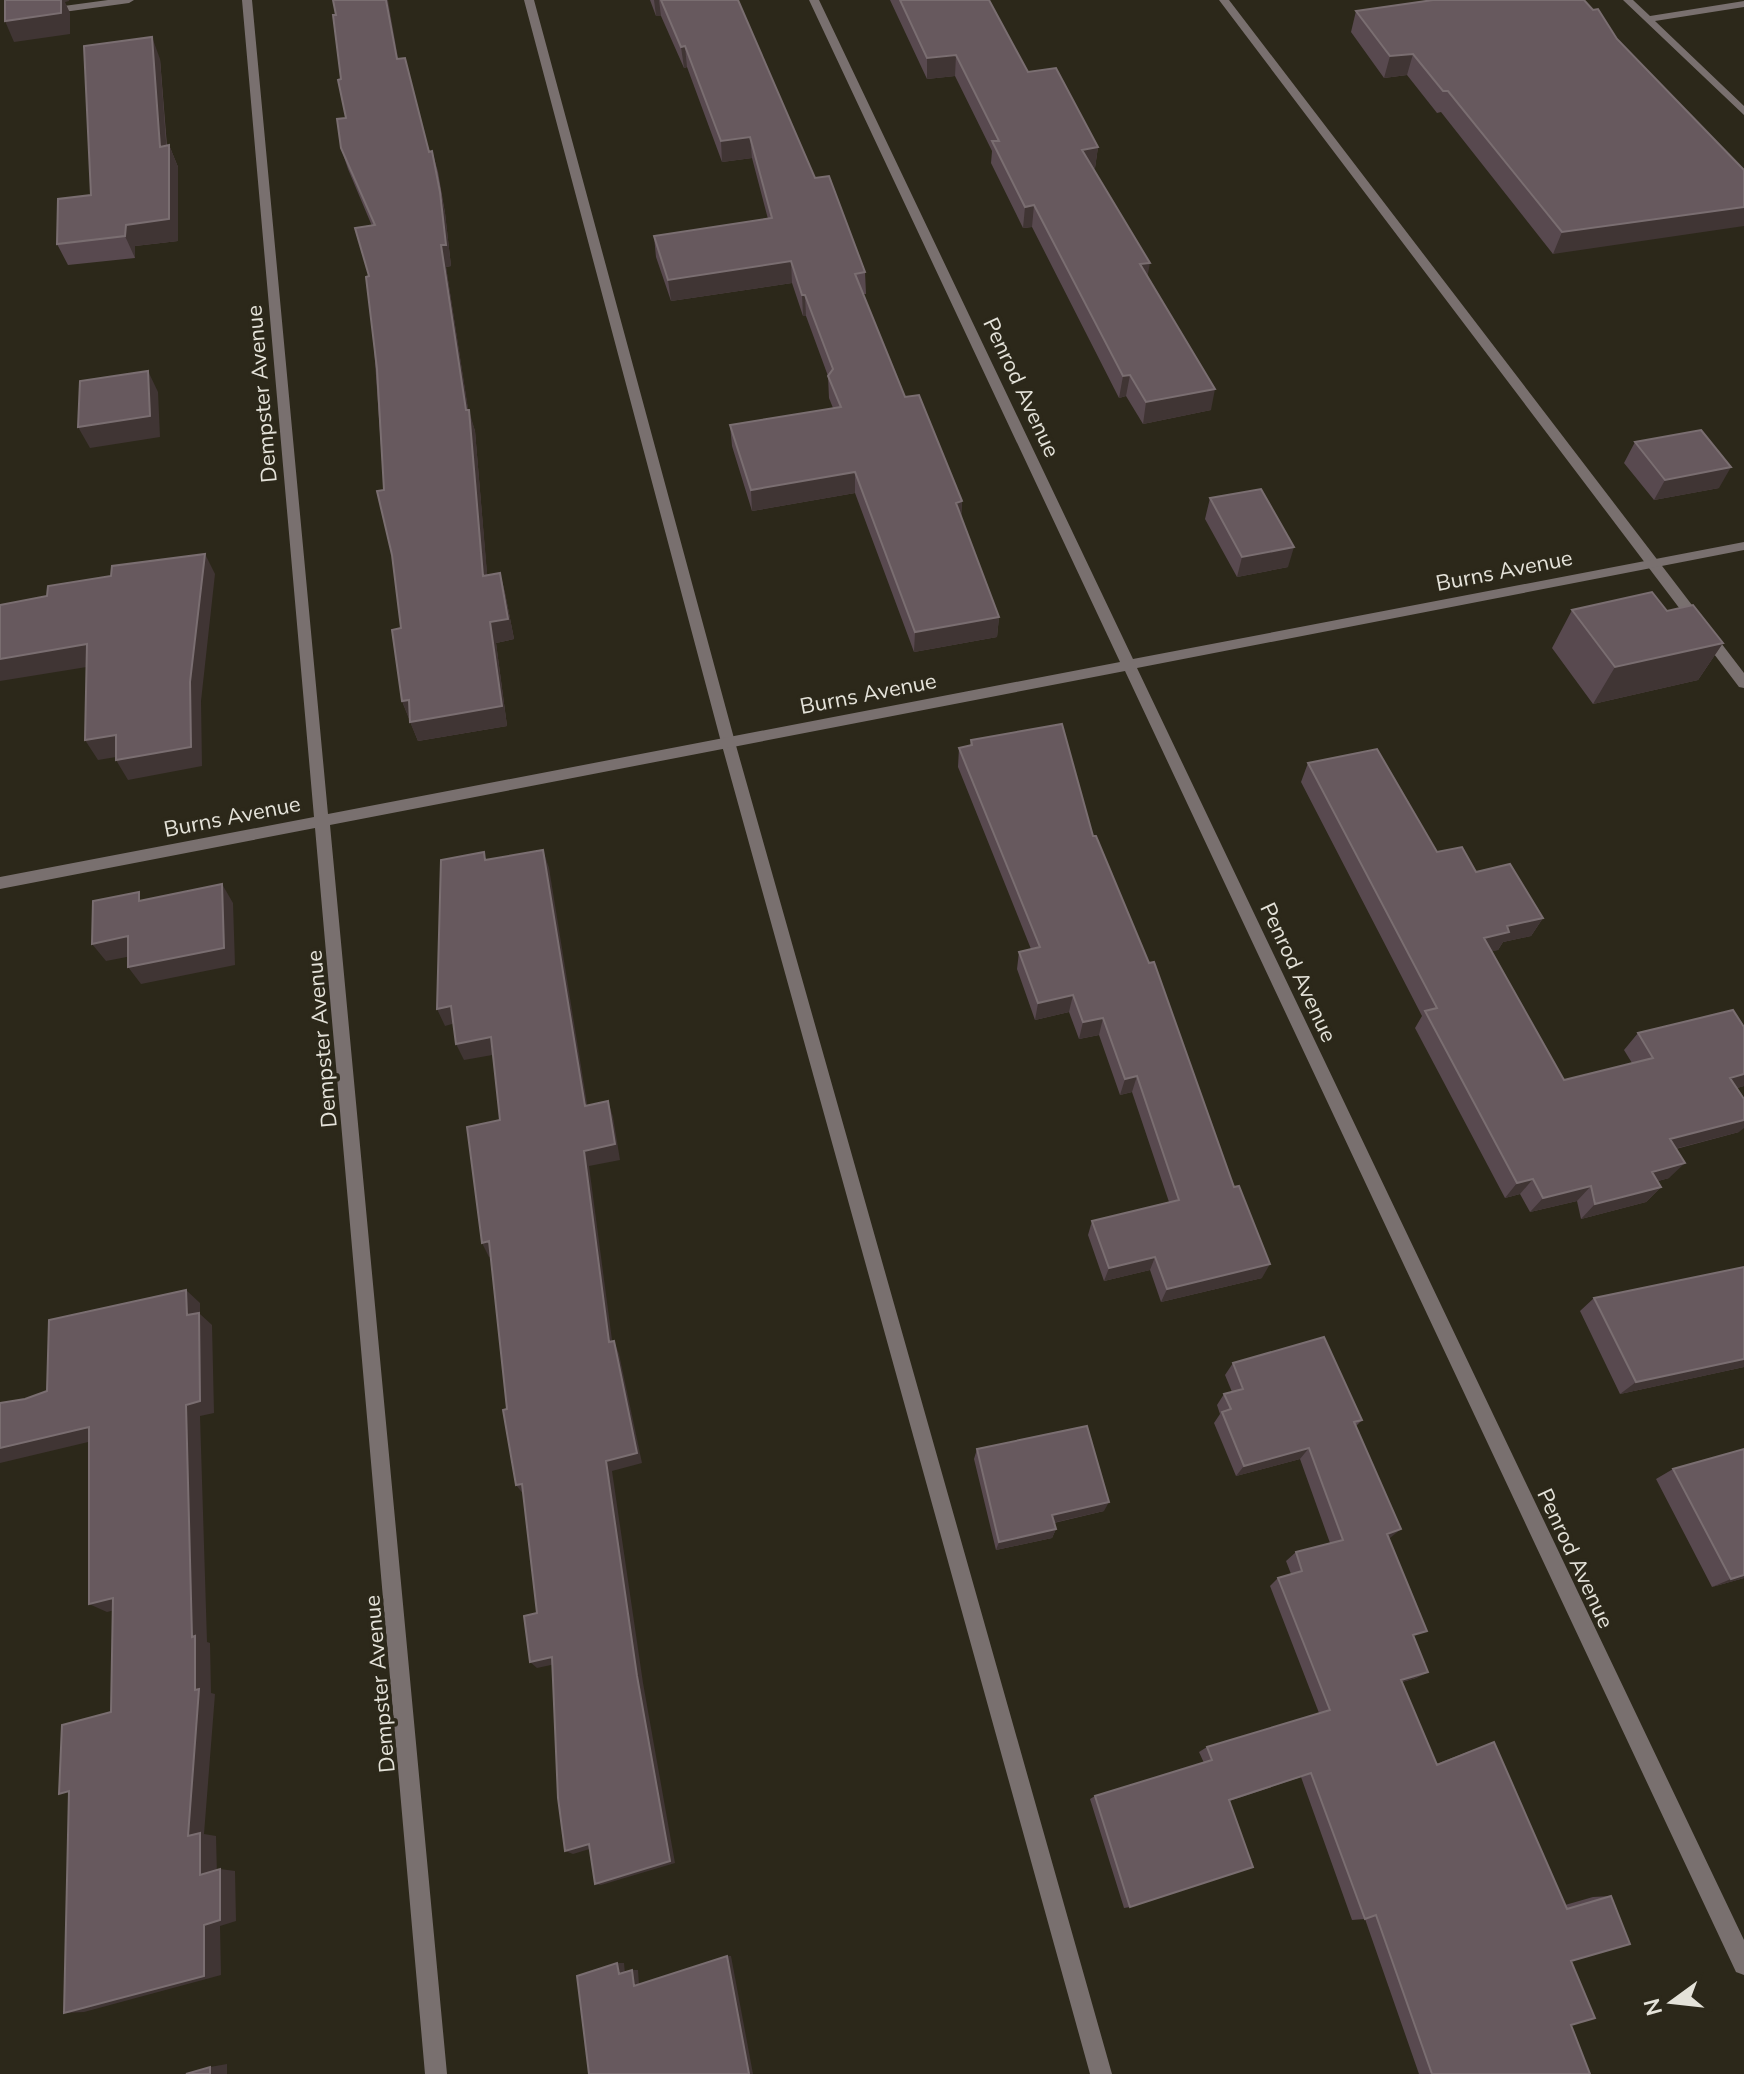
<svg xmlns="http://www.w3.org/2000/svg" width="1744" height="2074" font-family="'Nunito Sans',sans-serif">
<rect width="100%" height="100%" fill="#2c281a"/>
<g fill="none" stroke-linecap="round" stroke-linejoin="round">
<!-- service -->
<path fill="#79706f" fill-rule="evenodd" d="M108 0H134L129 3 49 14 44 11 49 8Z
M524 0H534L735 742 1112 2074H1090L721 742Z
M1219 0H1229L1744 673V688L1739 687Z"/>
<!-- minor -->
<path fill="#79706f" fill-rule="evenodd" d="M242 0H252L328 814 1120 662 809 0H819L1133 659 1744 542V550L1137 668 1744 1940V1975L1736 1972 1125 671 330 825 447 2074H425L315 828 0 889V877L314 817Z"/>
<!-- tertiary -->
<path fill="#79706f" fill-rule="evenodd" d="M1623 0H1633L1650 16 1744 1V7L1655 21 1744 106V115Z"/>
</g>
<!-- wall -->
<path fill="#58494f" d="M650 0H738L815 178 865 272 866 294H863L905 397 962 501 961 518 999 617 997 637 914 652 855 493 752 511 732 446 730 425 833 408 829 398 828 376 806 316H803L792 283 671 301 656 257 654 236 768 219 752 158 722 162 687 67 684 68 661 16H656Z
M890 0H989L1028 72 1098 147 1095 168 1093 169 1147 277 1211 410 1143 424 1126 396 1119 398 1032 227 1023 228 991 163 992 151 955 76 927 79Z
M1356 11 1617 39 1744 170 1553 254 1441 112 1437 113 1407 75 1384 78 1351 32Z
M160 59 167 146 169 145 178 167V241L135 246V258L68 265 57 244 91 195Z
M398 59 429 152 432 151 438 172 445 213 451 266 446 267 468 410 475 431 487 575 500 573 505 593 514 639 496 643 507 726 418 741 402 701 401 628 384 490 369 276 372 226 348 169 341 148 346 118 341 79Z
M1635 442 1719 488 1654 500 1624 463Z
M1210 498 1288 567 1237 577 1205 519Z
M1572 610 1667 611 1723 643 1698 680 1593 704 1552 648Z
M971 740 1093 836 1262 1278 1161 1302 1150 1270 1104 1281 1088 1235 1092 1221 1169 1202 1132 1092 1120 1095 1099 1035 1079 1039 1069 1012 1035 1020 1017 969 1019 952 1031 949 958 767 959 748 970 746Z
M1308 763 1437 852 1476 872 1543 918 1531 936 1503 942 1498 950 1491 951 1564 1080 1632 1063 1624 1050 1638 1033 1744 1027V1086L1737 1088 1739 1132 1676 1149 1669 1178 1658 1181 1661 1187 1646 1202 1581 1219 1577 1201 1530 1212 1520 1194 1505 1198 1415 1028 1422 1016 1301 782Z
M1594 1298 1744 1367 1620 1394 1580 1311Z
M1233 1363 1362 1420 1356 1426 1389 1539 1414 1638 1428 1672 1416 1678 1402 1682 1436 1764 1494 1742 1565 1905 1593 1897 1611 1896 1571 1961V2025L1590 2074H1419L1365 1919 1352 1920 1301 1777 1229 1801 1130 1907 1124 1908 1090 1799 1095 1796 1204 1763 1199 1752 1207 1747 1319 1713 1270 1586 1278 1578 1291 1574 1286 1561 1296 1552 1330 1543 1300 1459 1236 1476 1214 1423 1220 1414 1217 1405 1224 1394 1232 1392 1225 1375Z
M977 1449 1104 1511 1054 1523 1056 1529 1052 1538 996 1550 974 1459Z
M1673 1469 1744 1578 1712 1587 1656 1479Z"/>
<!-- shaded-wall -->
<path fill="#403534" d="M11 0H69V1L65 2 70 13V34L14 42 5 21Z
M386 0H388L402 81 397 59Z
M654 0H659L661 16H656Z
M152 37 160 59 168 168 160 147Z
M685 46 687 67 684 68 681 47Z
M1413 54 1407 75 1384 78 1390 56Z
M956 55 955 76 927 79V58Z
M750 137 752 158 722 162 721 141Z
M169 145 178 167V241L135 246V258L125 236 126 225Z
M1098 147 1095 168 1079 171 1082 150Z
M432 151 445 213 451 266 446 267 471 427 469 410 475 431 489 596 483 576 466 410 441 245Z
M1034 205 1032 227 1023 228 1025 207Z
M1744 207V226L1553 254 1562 232Z
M791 261 792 283 671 301 668 280Z
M1150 263 1146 284 1140 264Z
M802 295H805L806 316H803Z
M148 371 158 392 160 437 90 448 78 427Z
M1130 375 1126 396 1119 398 1123 376Z
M1215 389 1211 410 1143 424 1146 402Z
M1731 467 1719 488 1654 500 1665 480Z
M855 472V493L752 511 751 490Z
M962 501 961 522 956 503Z
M1294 547 1288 567 1237 577 1242 557Z
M205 554 215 574 201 701 202 766 128 780 116 760 190 682Z
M500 573 505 593 514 639 496 643 507 726 418 741 410 722 490 622Z
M999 617 997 637 914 652 915 632Z
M1723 643 1698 680 1593 704 1615 667Z
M87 644 99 665 0 681V659Z
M409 700 410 721 402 701Z
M116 735 128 755 98 760 85 740Z
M543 850 549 868 590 1122 585 1106Z
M222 884 233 903 235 965 141 984 128 967Z
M1543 918 1531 936 1503 942 1498 950 1473 955 1484 938 1507 926Z
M128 936 142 954 106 961 92 944Z
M1073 995 1069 1012 1035 1020 1038 1003Z
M451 1006 459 1022 445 1026 437 1009Z
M1103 1018 1099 1035 1079 1039 1083 1022Z
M491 1037 498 1054 464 1060 456 1044Z
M1744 1074V1086L1714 1094 1730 1078Z
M1137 1076 1132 1092 1120 1095 1125 1079Z
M608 1101 613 1117 620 1160 589 1166 614 1355 609 1342 584 1151Z
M1744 1120V1128L1739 1132 1655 1154 1670 1139Z
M1685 1163 1669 1178 1637 1187 1652 1172Z
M1533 1179 1520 1194 1505 1198 1517 1183Z
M1591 1186 1577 1201 1530 1212 1543 1198Z
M1661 1187 1646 1202 1581 1219 1595 1204Z
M489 1241 497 1255 489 1257 482 1243Z
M1155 1257 1150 1270 1104 1281 1109 1268Z
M1270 1264 1262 1278 1161 1302 1167 1289Z
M186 1290 200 1303V1314L212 1325 214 1413 200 1416 207 1642 210 1643 211 1693 215 1694 204 1834 216 1836 217 1876 200 1875 188 1836 195 1690 192 1637 186 1405Z
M614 1341 619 1354 642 1463 612 1471 643 1683 675 1863 601 1885 595 1884 637 1676 606 1461Z
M1744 1359V1367L1620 1394 1636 1382Z
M89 1427 105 1438 0 1463V1448Z
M1309 1448 1300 1459 1236 1476 1244 1466Z
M522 1484 524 1495 516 1485Z
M1109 1502 1104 1511 1048 1524 1052 1515Z
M1056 1529 1052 1538 996 1550 999 1542Z
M1401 1529 1390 1538 1375 1543 1387 1534Z
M1744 1575V1578L1712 1587 1731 1579Z
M113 1598 130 1606 107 1612 89 1604Z
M552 1657 560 1663 537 1668 530 1662Z
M1428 1672 1416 1678 1389 1686 1401 1680Z
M589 1844 596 1847 573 1854 565 1851Z
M220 1869 235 1871 236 1921 220 1926 221 1975 84 2012 64 2013 204 1925Z
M727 1956H731L753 2074H749Z
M617 1963H624L625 1974H619Z
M632 1970H638L639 1985 634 1986Z
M227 2064V2074H210V2067Z"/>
<!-- building -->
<path fill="#67595e" stroke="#7a6e71" stroke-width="2" d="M5 0H61V13L5 21Z
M333 0H386L397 59 405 58 429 152 432 151 440 192 446 245H441L466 410H469L483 576 500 573 508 619 490 622 502 706 410 722 409 700 402 701 392 630 401 628 392 555 377 491 384 490 377 369 366 277 369 276 355 228 375 225 341 148 337 119 346 118 338 80 341 79 333 15H336Z
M661 0H738L815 178 829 176 865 272 855 274 905 397 919 395 962 501 956 503 999 617 915 632 855 472 751 490 730 425 841 407 828 376 833 369 805 295H802L791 261 668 280 654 236 772 218 750 137 721 141 685 46 681 47Z
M900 0H989L1028 72 1056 68 1098 147 1082 150 1150 263 1140 264 1215 389 1146 402 1130 375 1123 376 1034 205 1025 207 992 141H999L956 55 927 58Z
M1433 0H1584L1593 10 1598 9 1617 39 1744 170V207L1562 232 1448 91H1443L1413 54 1390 56 1356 11Z
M152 37 160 147 169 145V219L126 225 125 236 57 244 58 199 91 195 84 46Z
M148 371 150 416 78 427 80 381Z
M1701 430 1731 467 1665 480 1635 442Z
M1261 489 1294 547 1242 557 1210 498Z
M205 554 190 682 191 747 116 760V735L85 740 87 644 0 659V605L47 596 48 586 111 576 112 566Z
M1652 592 1667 611 1693 605 1723 643 1615 667 1572 610Z
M1062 724 1093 836H1096L1149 963 1154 962 1234 1187 1239 1186 1270 1264 1167 1289 1155 1257 1109 1268 1092 1221 1179 1200 1137 1076 1125 1079 1103 1018 1083 1022 1073 995 1038 1003 1019 952 1040 947 959 748 972 745 971 740Z
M1377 749 1437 852 1462 847 1476 872 1510 864 1543 918 1507 926 1509 932 1484 938 1564 1080 1653 1058 1638 1033 1733 1010 1744 1027V1074L1730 1078 1744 1099V1120L1670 1139 1685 1163 1652 1172 1661 1187 1595 1204 1591 1186 1543 1198 1533 1179 1517 1183 1425 1011 1437 1008 1308 763Z
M543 850 585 1106 608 1101 615 1144 584 1151 609 1342 614 1341 637 1453 606 1461 637 1676 670 1861 595 1884 589 1844 565 1851 558 1798 552 1657 530 1662 524 1616 537 1613 522 1484 516 1485 503 1410 507 1409 489 1241 482 1243 467 1127 500 1120 491 1037 456 1044 451 1006 437 1009 441 860 484 852 485 860Z
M222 884 224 948 128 967V936L92 944 93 901 139 892V901Z
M1744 1267V1359L1636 1382 1594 1298Z
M186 1290 187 1315 199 1313 200 1401 186 1405 192 1637 195 1636V1690L199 1689 188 1836 200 1833V1875L220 1869V1920L204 1925V1976L64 2013 69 1791 59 1794 62 1725 111 1712 113 1598 89 1604V1427L0 1448V1403L25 1399 47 1391 49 1320Z
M1324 1337 1362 1420 1354 1422 1401 1529 1387 1534 1427 1631 1413 1635 1428 1672 1401 1680 1437 1765 1494 1742 1567 1909 1611 1896 1630 1944 1571 1961 1595 2018 1571 2025 1590 2074H1432L1376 1915 1365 1919 1311 1773 1229 1800 1253 1867 1130 1907 1095 1796 1212 1760 1207 1747 1330 1710 1278 1578 1302 1571 1296 1552 1343 1540 1309 1448 1244 1466 1222 1412 1231 1409 1224 1394 1243 1389 1233 1363Z
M1087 1426 1109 1502 1052 1515 1056 1529 999 1542 977 1449Z
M1744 1449V1575L1731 1579 1673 1469Z
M727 1956 749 2074H589L577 1976 617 1963 619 1974 632 1970 634 1986Z
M210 2067V2074H186Z"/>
<g text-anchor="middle" stroke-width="7" stroke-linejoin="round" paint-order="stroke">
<!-- street labels -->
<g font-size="22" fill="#e4e2d9" stroke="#2c281a">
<text transform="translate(1022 387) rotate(65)" y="8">Penrod Avenue</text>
<text transform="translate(261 394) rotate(-95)" y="8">Dempster Avenue</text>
<text transform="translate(1504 570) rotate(-11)" y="8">Burns Avenue</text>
<text transform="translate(868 693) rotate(-11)" y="8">Burns Avenue</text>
<text transform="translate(232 816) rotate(-11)" y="8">Burns Avenue</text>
<text transform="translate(1299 972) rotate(65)" y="8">Penrod Avenue</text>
<text transform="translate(321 1039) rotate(-95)" y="8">Dempster Avenue</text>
<text transform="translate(1576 1558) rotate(65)" y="8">Penrod Avenue</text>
<text transform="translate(379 1684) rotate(-95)" y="8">Dempster Avenue</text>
</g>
</g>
<!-- north arrow -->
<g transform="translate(1672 2002) rotate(255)" stroke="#2c281a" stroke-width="6" paint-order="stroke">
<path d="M0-6L14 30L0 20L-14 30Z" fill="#e4e2d9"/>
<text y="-12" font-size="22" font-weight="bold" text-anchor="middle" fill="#e4e2d9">N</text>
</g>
</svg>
